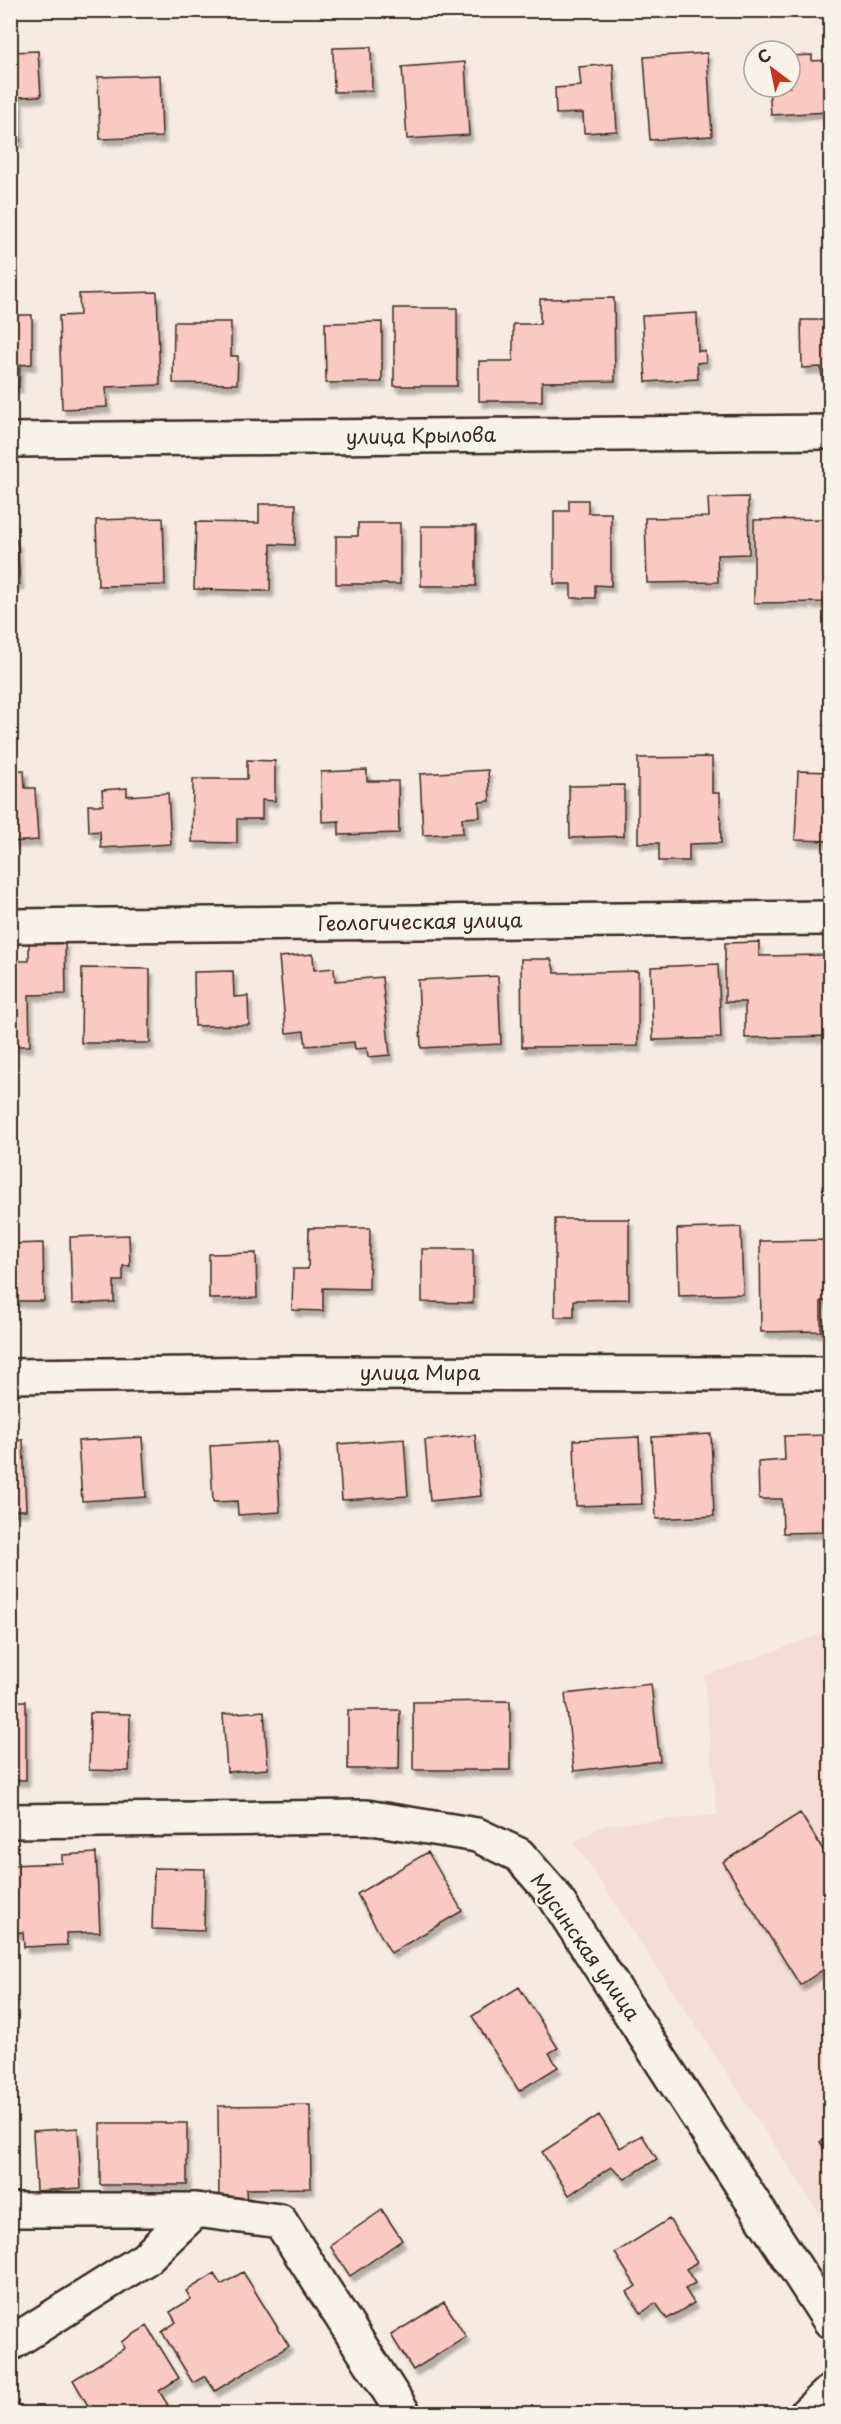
<svg xmlns="http://www.w3.org/2000/svg" width="841" height="2424" font-family="'Playpen Sans',sans-serif">
<defs>
<filter id="shadow"><feDropShadow dx="3.5" dy="6" stdDeviation="1.5" flood-color="#0004"/></filter>
</defs>
<rect width="100%" height="100%" fill="#f7ebe1"/>
<filter id="ink" filterUnits="userSpaceOnUse"><feTurbulence type="fractalNoise" baseFrequency=".0167" numOctaves="2"/><feDisplacementMap in="SourceGraphic" scale="12" xChannelSelector="R" yChannelSelector="G"/><feConvolveMatrix kernelMatrix="1 2 1 2 8 2 1 2 1" color-interpolation-filters="sRGB"/></filter>
<g filter="url(#ink)">
<!-- built -->
<path fill="#f4ddd4" d="M830 1631V2230L574 1842 604 1825 717 1815 704 1676Z"/>
<!-- building -->
<path fill="#f9c9c4" stroke="#3b2a1e" stroke-width="1.5" filter="url(#shadow)" d="M371 47 372 91 334 92 333 48Z
M38 51 41 96 19 97 20 141 10 142V52Z
M707 53 712 136 650 140 644 57Z
M812 55V61L830 60V112L771 115 769 87H790V56Z
M465 62 469 135 407 139 402 67Z
M613 64 617 131 584 133 583 113 556 114 555 88 581 86 579 67Z
M160 75 162 137 100 139 98 77Z
M157 292 160 385 106 387 107 407 62 409 59 316 80 315 79 294Z
M614 298 615 381 542 382V401H479V361H513V324H540V299Z
M394 308H457V386H394Z
M697 313 698 351H705L706 362 697 363 698 379 646 382 642 316Z
M10 315H32V364L20 365 19 387H10Z
M801 320H830V380H822L821 367 802 368Z
M174 322H231V356H238L237 384 173 383Z
M382 322V382L326 383 325 323Z
M748 497 749 554 717 555 718 582 647 583 645 518 709 517 708 498Z
M569 500H588V513H611V586L595 585V598H571V584H554V511H569Z
M259 504H296L295 545 271 544 270 591 194 589 196 522 259 523Z
M163 518 165 585 98 586 96 520Z
M826 519V602L754 603V520Z
M358 523H400V584H336V536H358Z
M421 526H476V586H421Z
M17 540 20 584 10 585V541Z
M712 757V793H720L721 843 689 844V861H659V843H638V758Z
M247 760 275 761V801L262 800V819H237V843L192 842 193 779H247Z
M24 770 25 788H35L38 840 10 842V771Z
M367 770V781H398L399 833 339 835V821L322 822 321 772Z
M488 770 490 801 479 802 480 817 462 818 463 833 423 835 420 774Z
M798 771 830 772V841L795 840Z
M624 785V836L570 838 569 786Z
M127 788V796L168 793 171 844 101 848 100 831 89 832 88 805H103L102 790Z
M65 942 66 994 29 995 30 1046H10V961H29V943Z
M759 942V956L827 955V946H830V1036L745 1038V1002H725V943Z
M313 954 314 970 334 968 335 981 382 977 390 1055 368 1057 367 1048 355 1049 354 1042 306 1046 304 1031 286 1033 279 957Z
M521 959H551L555 973 638 971V1046L522 1047Z
M718 964 721 1038 653 1040 651 967Z
M82 968 150 969V1043H81Z
M233 971 234 997 248 996 249 1025 195 1026 194 972Z
M498 976 501 1044 421 1048 418 980Z
M555 1219H629V1299L574 1300V1317H555Z
M741 1227 743 1294 679 1296 677 1229Z
M309 1228H370L369 1289 323 1288V1311L292 1310 293 1269H308Z
M129 1235 130 1266H123V1281H114V1302L72 1304 70 1237Z
M830 1240V1301H821V1331L761 1332 760 1241Z
M43 1243 44 1301H10V1244Z
M422 1249H473V1303L422 1302Z
M256 1253 257 1298 209 1299V1254Z
M711 1434 714 1516 656 1519 652 1437Z
M475 1435 481 1496 430 1501 425 1440Z
M830 1435V1532L783 1533 782 1499H759L758 1462 785 1460 784 1436Z
M142 1437 146 1497 82 1501 78 1441Z
M639 1437 642 1504 576 1506 574 1440Z
M404 1439 408 1496 342 1500 338 1444Z
M10 1440H23L26 1510H10Z
M276 1442 280 1512 238 1515 237 1501 213 1502 210 1446Z
M651 1684 660 1761 574 1771 565 1694Z
M10 1701H26V1780H10Z
M510 1701V1770H413V1702Z
M348 1710H400L399 1769H348Z
M264 1711 268 1769 227 1772 223 1714Z
M90 1713 130 1714 129 1771 89 1770Z
M800 1813 830 1861V1965L800 1985 723 1862Z
M428 1852 462 1911 391 1953 357 1894Z
M96 1853 100 1932 66 1933 67 1945 24 1947 23 1932 10 1933V1865L62 1863V1855Z
M154 1868 205 1869 204 1931 152 1929Z
M519 1987 558 2048 549 2053 558 2067 519 2091 472 2016Z
M310 2105 311 2188 246 2189 247 2207H219L218 2106Z
M599 2115 620 2148 642 2135 657 2159 625 2179 611 2167 569 2195 542 2152Z
M100 2123H187V2185H100Z
M78 2128 81 2188 36 2191 33 2131Z
M830 2135V2158L820 2142Z
M382 2210 402 2240 350 2276 330 2246Z
M669 2219 697 2262 686 2269 695 2283 685 2289 694 2303 667 2319 656 2303 641 2313 627 2292 636 2286 615 2253Z
M243 2272 289 2346 215 2391 205 2376 193 2383 162 2332 176 2322 170 2312 191 2299 186 2291 214 2274 221 2285Z
M444 2302 466 2337 413 2370 391 2335Z
M147 2326 179 2378 159 2391 168 2405 154 2414H93L73 2380 125 2348 121 2342Z"/>
<g fill="none" stroke-linecap="round" stroke-linejoin="round">
<!-- minor casing -->
<g stroke="#3b2a1e" stroke-width="38">
<path id="minor" d="M10 440 830 432
M10 926 830 918
M10 1376 296 1373 830 1374
M10 1821 366 1817 477 1835 519 1855 553 1894 830 2321
M10 2210H196L280 2221 404 2414
M10 2344 145 2259 196 2210
M806 2414 830 2392"/>
</g>
<!-- minor -->
<use href="#minor" stroke="#f7f3e8" stroke-width="33"/>
</g>
</g>
<g text-anchor="middle" stroke-width="5" stroke-linejoin="round" paint-order="stroke">
<!-- street labels -->
<g font-size="20" fill="#3b2a1e" stroke="#f7f3e8">
<text transform="translate(421 436) rotate(-1)" y="7">улица Крылова</text>
<text transform="translate(420 922) rotate(-1)" y="7">Геологическая улица</text>
<text x="420" y="1380">улица Мира</text>
<text transform="translate(585 1947) rotate(55)" y="7">Мусинская улица</text>
</g>
</g>
<!-- margin -->
<rect width="841" height="2424" fill="none" stroke="#f7f3e8" stroke-width="36"/>
<rect x="18" y="18" width="805" height="2388" fill="none" stroke="#3b2a1e" stroke-width="2" filter="url(#ink)"/>
<!-- north arrow -->
<g transform="translate(772 69) rotate(328)"><circle r="28" fill="#f7f3e8" stroke="#aca397" stroke-width="1.5"/>
<path d="M0-4.5L10 22L0 15L-10 22Z" fill="#c8321e"/>
<text y="-9" font-size="16" font-weight="bold" text-anchor="middle" fill="#3b2a1e">С</text>
</g>
</svg>
